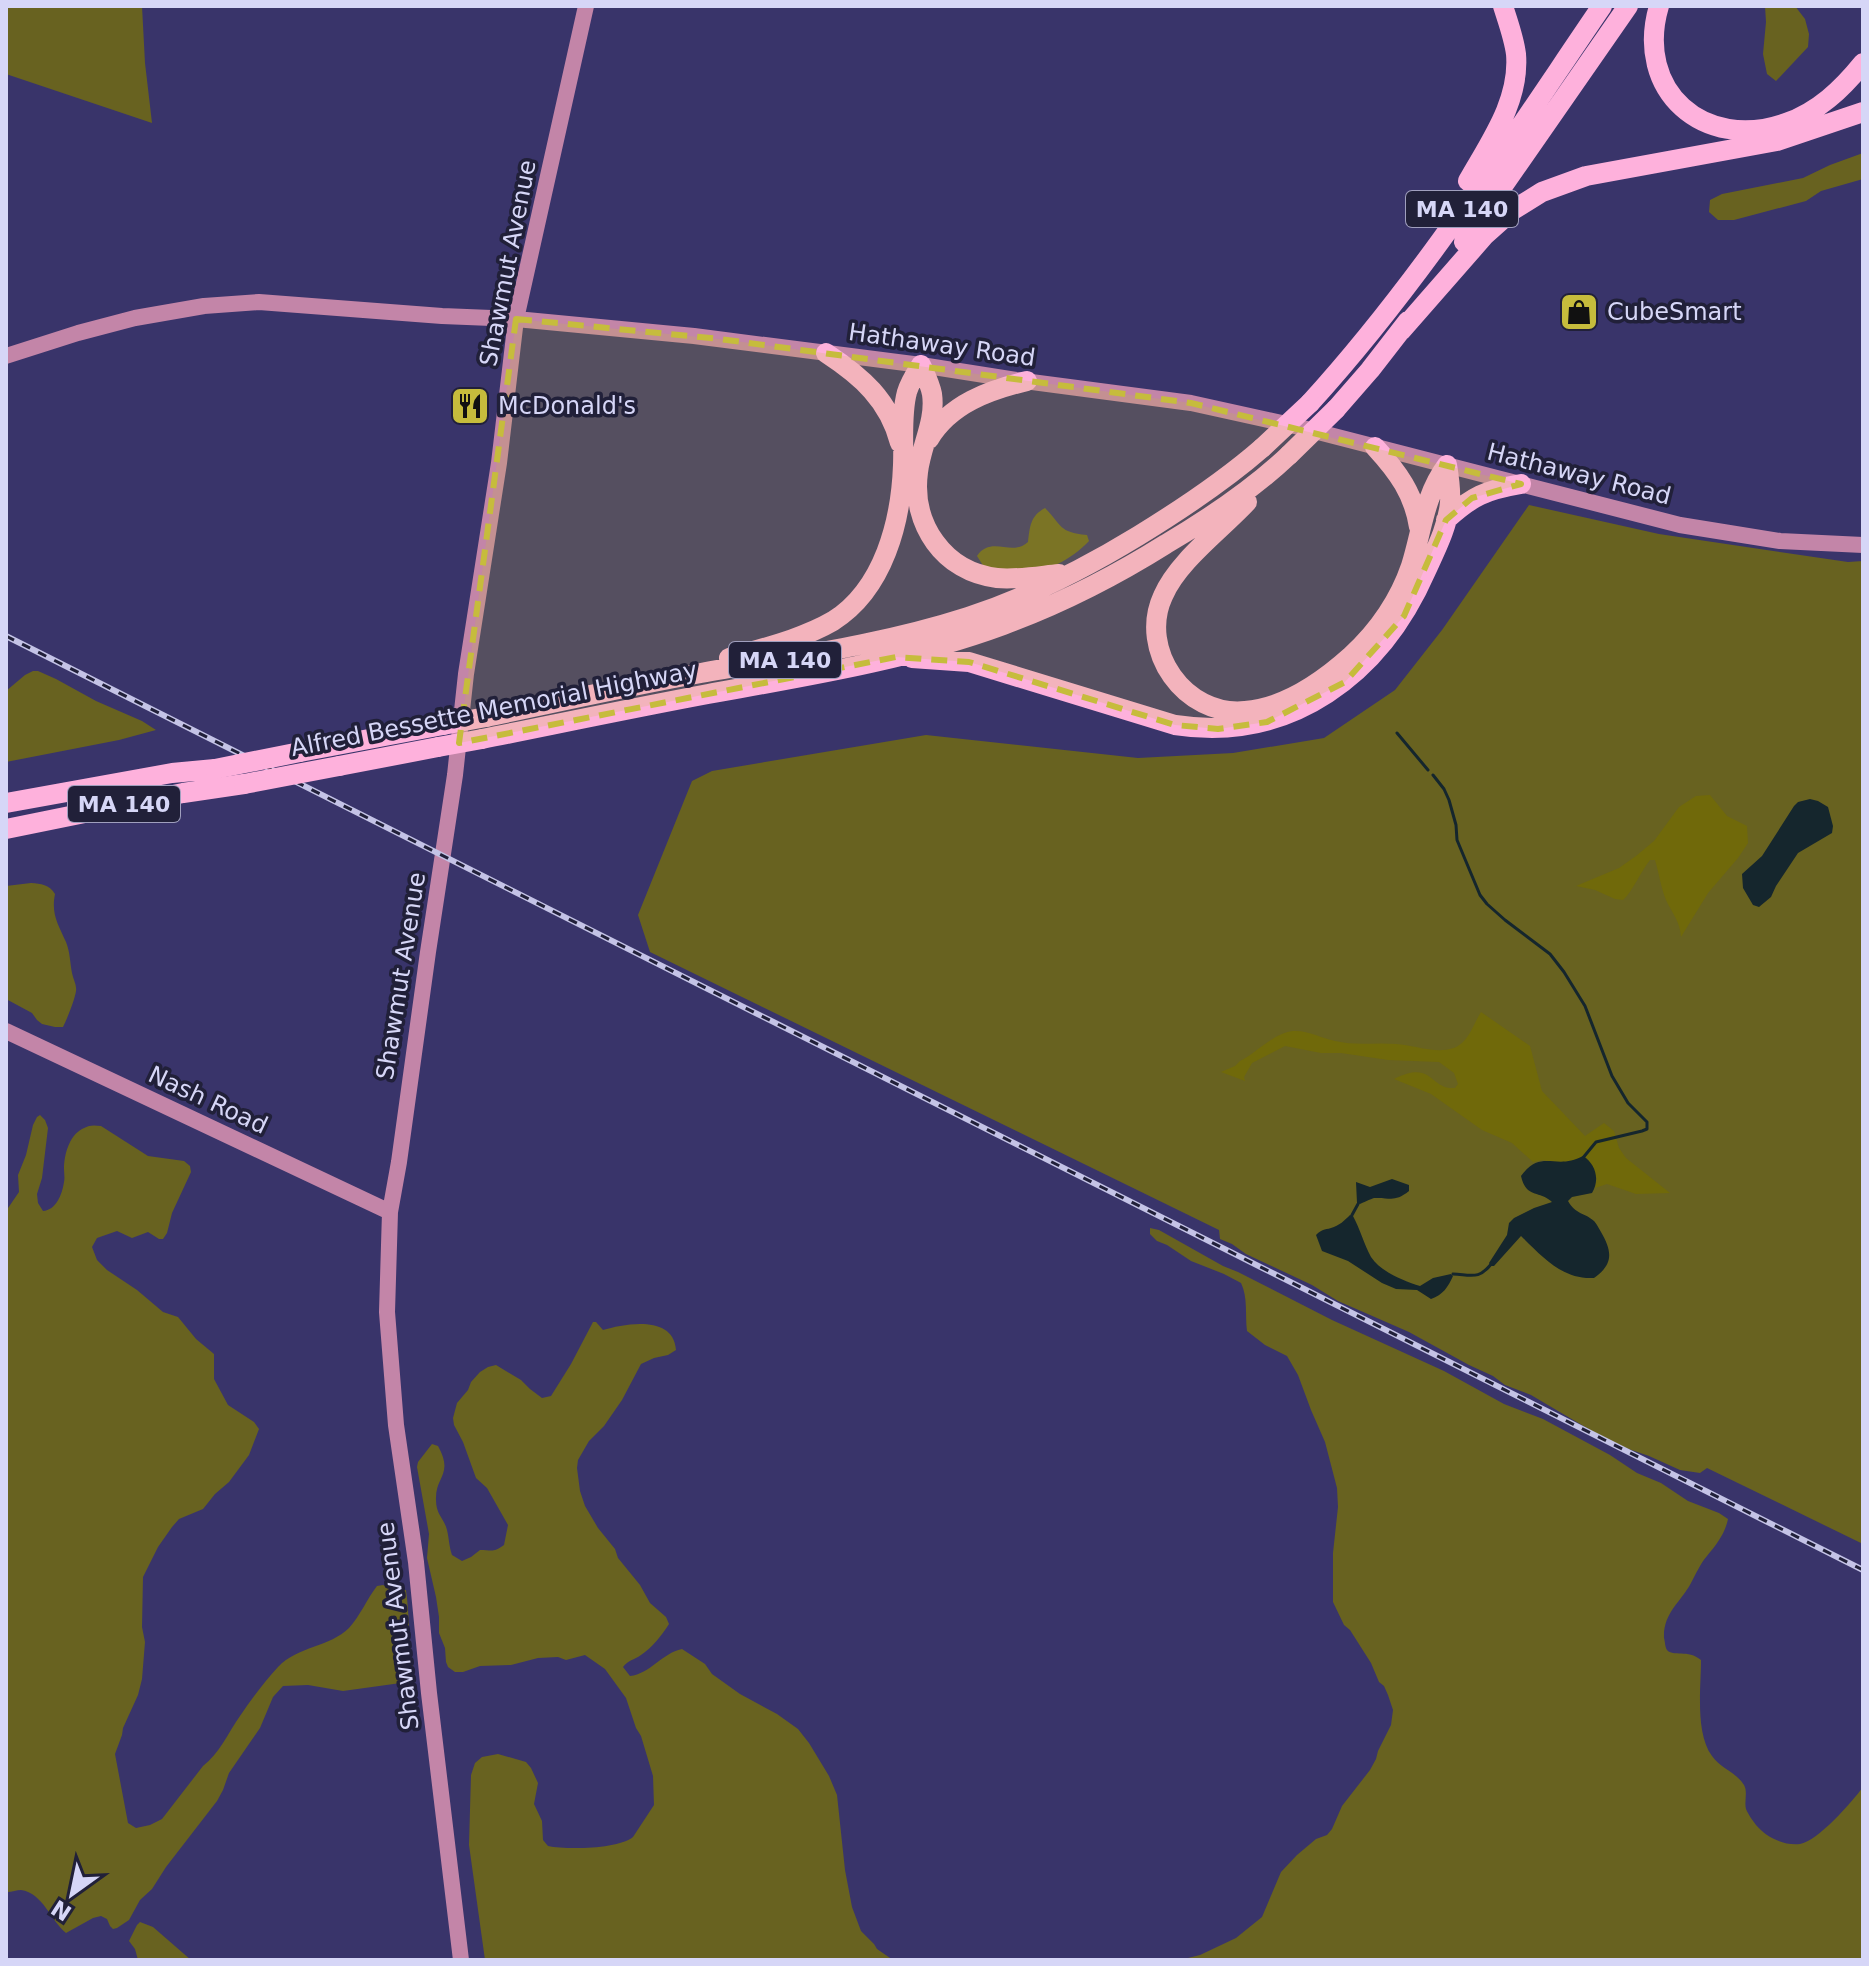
<svg xmlns="http://www.w3.org/2000/svg" width="1869" height="1966" font-family="'DejaVu Sans',sans-serif">
<rect width="100%" height="100%" fill="#39346a"/>
<!-- green -->
<path fill="#686220" d="M6 6H142L145 63 152 123 6 74Z
M1765 6H1795L1805 19 1809 34 1808 47 1776 81 1767 74 1763 54 1766 22Z
M1863 153V179L1821 191 1806 201 1734 220H1718L1709 212 1710 200 1722 194 1803 178 1830 165Z
M1529 505 1659 534 1848 562 1863 561V1544L1707 1468 1700 1473 1680 1470 1649 1456 1614 1444 1531 1395 1505 1385 1493 1376 1469 1365 1409 1332 1338 1301 1312 1285 1246 1254 1232 1244 1220 1239 1219 1230 650 952 638 915 692 781 712 771 926 735 1138 758 1233 753 1324 738 1395 690 1442 630Z
M1045 508C1063 526 1058 532 1087 535L1089 541C1069 562 1039 577 1009 573 1001 572 992 569 984 567L977 556C991 535 1012 557 1028 542 1030 527 1030 516 1045 508Z
M33 671H38L56 679 96 701 142 721 156 730 119 740 6 762V691L25 675Z
M31 883C41 884 49 884 55 894 51 914 58 924 66 942 70 952 70 962 72 973 73 979 77 985 76 991 75 999 67 1019 63 1027H55L42 1024 37 1020 32 1013 6 999V886Z
M40 1115 45 1120 48 1128 42 1178 37 1194 38 1203 43 1211C56 1210 62 1195 64 1182 65 1178 64 1173 64 1169 64 1155 69 1136 82 1129 89 1125 93 1125 101 1126L148 1156 184 1161 190 1166 191 1172 172 1213 167 1233 163 1239H159L148 1232 132 1238 117 1231 97 1238 92 1247 97 1260 107 1270 137 1290 163 1312 178 1317 196 1339 214 1354V1379L228 1405 254 1422 259 1429 249 1455 229 1482 215 1494 203 1509 179 1519 172 1527 158 1547 143 1577 142 1627 145 1642 142 1679 138 1695 123 1728 122 1735 115 1754 128 1823 136 1828 150 1825 162 1819 203 1766C219 1754 228 1733 240 1716 251 1700 264 1682 278 1667 298 1646 330 1647 349 1628 360 1616 367 1599 377 1586L383 1585 390 1588 406 1590C410 1618 408 1646 414 1673L408 1682 343 1691 308 1685 283 1686 273 1697 260 1728 229 1773 223 1790 217 1801 166 1867 152 1889 140 1900 129 1920 117 1928 113 1929 110 1926 107 1919 101 1916 93 1918 66 1933C51 1921 43 1893 21 1890 17 1890 12 1892 7 1892L6 1896V1211L19 1192 18 1175 26 1155 33 1125 37 1117Z
M1150 1228 1159 1230 1223 1266 1238 1272 1332 1320 1444 1371 1504 1404 1543 1419 1610 1455 1637 1473 1661 1483 1688 1501 1719 1513 1728 1519C1725 1534 1716 1545 1707 1556 1700 1564 1696 1574 1691 1583 1681 1602 1663 1613 1664 1638 1665 1641 1665 1647 1667 1650 1673 1657 1688 1649 1701 1660 1701 1688 1695 1733 1712 1756 1720 1768 1736 1772 1744 1785 1748 1792 1744 1801 1746 1809 1748 1814 1753 1821 1756 1825 1766 1837 1784 1846 1800 1844 1818 1841 1852 1802 1863 1787V1960H1180L1200 1955 1236 1938 1262 1917 1281 1872 1297 1855 1316 1839 1327 1835 1332 1829 1342 1806 1370 1770 1376 1759 1378 1751 1391 1725 1393 1710 1388 1695 1384 1686 1379 1682 1371 1663 1350 1630 1344 1625 1333 1602V1553L1338 1507 1337 1488 1325 1442 1311 1410 1298 1375 1287 1356 1265 1345 1247 1331C1245 1315 1248 1297 1241 1283L1224 1274 1191 1261 1167 1245 1157 1241 1150 1234Z
M593 1322H596L603 1330C626 1323 674 1315 676 1350L668 1355 654 1358 641 1364 622 1400 604 1426 589 1441 578 1460 577 1468 580 1491 585 1506 598 1528 615 1549 618 1558 640 1585 650 1603 666 1617 669 1624C662 1635 652 1648 641 1655 634 1660 628 1660 623 1667L630 1676C650 1674 662 1653 682 1649L705 1664 712 1674 740 1694 777 1714 798 1729 809 1743 829 1776 837 1795 845 1870 852 1907 861 1931 874 1944 877 1949 893 1960H485L469 1845 471 1775 475 1763 482 1757 498 1754 526 1762 531 1768 538 1783 534 1804 542 1821 543 1840 548 1846C567 1850 619 1849 633 1837L654 1805 653 1776 641 1736 636 1728 626 1698 605 1669 585 1655 566 1660 558 1657 538 1658 511 1665 480 1666 463 1672H455L448 1667 446 1662 445 1648 439 1633V1617L436 1597 427 1558 429 1534 417 1467 418 1462 432 1444 438 1446C454 1475 435 1476 436 1500 436 1515 444 1518 447 1530 449 1538 449 1546 452 1555L462 1561 471 1557 480 1550C492 1550 493 1553 504 1545L508 1525 487 1488 476 1478 463 1442 454 1425 453 1418 457 1403 468 1390 471 1382 480 1372 488 1367 496 1365 521 1380 530 1389 542 1398 551 1396 571 1364Z
M140 1922 153 1927 191 1960H138L135 1949 129 1941 137 1925Z"/>
<!-- forest -->
<path fill="#70690a" d="M1710 795 1727 816 1747 826 1748 843 1738 858 1708 893 1681 937C1680 921 1672 913 1666 900 1661 888 1659 873 1655 860H1650C1641 871 1633 891 1623 900L1615 899 1595 890 1576 886 1619 868 1636 856 1654 841 1679 807 1696 796Z
M1481 1012 1530 1046 1542 1091 1585 1136 1604 1123 1614 1131 1619 1148 1626 1158 1670 1193 1636 1194 1607 1184 1595 1188 1597 1178 1577 1160 1560 1163 1542 1160 1533 1162 1512 1143 1482 1130 1431 1094 1394 1079C1434 1059 1429 1090 1455 1088L1458 1084 1454 1073 1439 1062 1388 1060 1341 1053H1321L1285 1046 1252 1063 1244 1077 1245 1081 1221 1072 1235 1066 1240 1061C1258 1052 1272 1034 1293 1031 1308 1030 1321 1038 1335 1041 1356 1046 1375 1042 1396 1044 1416 1045 1445 1058 1462 1043 1471 1035 1475 1021 1481 1012Z"/>
<!-- water -->
<path fill="#15262d" d="M1810 799 1818 801 1828 807 1833 826 1832 833 1798 853 1776 886 1771 897 1759 907 1753 905 1743 888 1742 874 1762 856 1794 806 1798 802Z
M1583 1156C1596 1164 1600 1180 1592 1193L1572 1197 1568 1201C1576 1215 1584 1212 1594 1221 1596 1223 1600 1230 1601 1232 1612 1251 1614 1264 1594 1278 1562 1280 1542 1256 1521 1236L1494 1266H1491L1489 1263 1507 1235 1509 1223 1514 1218 1534 1208 1552 1202C1540 1190 1526 1199 1521 1176 1541 1148 1556 1171 1583 1156Z
M1392 1179 1409 1185V1191C1394 1203 1390 1197 1374 1198 1371 1199 1362 1203 1360 1204L1357 1203 1356 1182 1370 1187Z
M1350 1215 1353 1216C1360 1229 1364 1244 1371 1257 1381 1272 1404 1281 1420 1286L1433 1278 1451 1274 1453 1276C1448 1287 1443 1295 1431 1299L1417 1290 1396 1289 1382 1283 1348 1261 1322 1251 1316 1235C1322 1229 1324 1230 1331 1228 1339 1226 1345 1220 1350 1215Z"/>
<g fill="none" stroke-linecap="round" stroke-linejoin="round">
<!-- stream -->
<path stroke="#15262d" stroke-width="3" d="M1397 733 1428 770
M1433 775 1444 789 1449 800 1456 825 1457 840 1480 895 1487 904 1505 920 1550 954 1564 972 1585 1006 1612 1076 1628 1103 1647 1122V1129L1642 1131 1596 1142 1582 1159
M1352 1215 1358 1204
M1453 1274C1472 1275 1479 1280 1492 1263"/>
<!-- secondary -->
<path stroke="#c385a8" stroke-width="16" d="M6 356 78 333 135 318 204 306 259 302 442 316 516 319 694 336 921 365 1016 380 1191 403 1291 425 1680 525 1780 541 1863 545
M6 1031 390 1212
M461 1960 429 1693 416 1562 396 1425 387 1312 390 1212 399 1162 428 952 455 775 466 674 499 463 516 319 586 6"/>
<!-- highway -->
<path stroke="#feb1dc" stroke-width="20" d="M1659 6C1634 91 1704 152 1786 123 1818 112 1842 89 1863 63
M1468 181C1490 142 1520 101 1516 54 1514 38 1508 22 1503 6
M1464 242 1628 6
M1401 331 1485 235 1513 210 1542 192 1586 176 1777 141 1863 112
M826 353C861 376 889 400 900 443
M921 365C925 374 930 384 932 394 936 421 921 446 918 472 911 524 944 572 997 578 1017 580 1039 576 1059 574
M1310 403C1421 281 1510 141 1602 6
M1336 409 1370 370 1408 321
M929 439C950 404 989 390 1027 381
M1375 447C1398 472 1414 494 1419 527
M1247 502C1221 530 1178 561 1163 596 1138 650 1185 717 1245 711 1285 708 1322 682 1351 656 1378 631 1399 601 1411 566 1422 531 1424 496 1447 465
M1446 520C1472 496 1486 490 1521 484
M729 658C763 648 802 639 833 621 884 589 901 521 903 465 904 442 901 414 907 392 910 382 916 373 921 365
M912 658 969 662 1175 725C1291 743 1381 674 1426 571 1436 549 1448 526 1450 502 1451 489 1449 477 1447 465
M486 717C558 702 629 686 701 673 791 657 881 645 968 617 1029 597 1084 569 1138 536 1182 509 1223 482 1262 448
M482 739C557 724 633 708 708 694 807 676 908 660 1003 625 1060 604 1115 576 1166 544 1210 518 1252 490 1289 455
M300 752 443 725
M339 766 438 747
M6 803 172 773 215 769
M6 829 183 793 244 784"/>
<!-- rail casing -->
<g stroke="#c4c3e6" stroke-width="6">
<path id="rail" d="M6 636 1863 1570"/>
</g>
<!-- rail -->
<use href="#rail" stroke="#212039" stroke-width="3" stroke-dasharray="9" stroke-linecap="butt"/>
<!-- highway-bridge -->
<path stroke="#feb1dc" stroke-width="20" d="M1262 448 1310 403
M1289 455 1336 409
M443 725 486 717
M438 747 482 739
M215 769 300 752
M244 784 339 766"/>
</g>
<!-- marked area -->
<path fill="#c6bc3c" fill-opacity="0.2" stroke="#c6bc3c" stroke-width="6" stroke-dasharray="16 10" stroke-linejoin="round" d="M516 319 720 339 1191 403 1521 484 1472 498 1446 520 1404 616 1345 682 1267 722 1218 729 1175 725 969 662 896 657 459 743Z"/>
<!-- icons -->
<defs>
<g id="shop-square" transform="scale(2)"><rect x="-9" y="-9" width="18" height="18" rx="4" fill="#c6bc3c" stroke="#212039"/><path d="M-5-2.5h2.3a2.7 3.5 0 0 1 5.4 0H5L5.5 6h-11ZM-1.5-2.5h3a1.5 2.3 0 0 0-3 0Z" fill="#111"/></g>
<g id="restaurant-square" transform="scale(2)"><rect x="-9" y="-9" width="18" height="18" rx="4" fill="#c6bc3c" stroke="#212039"/><path d="M-5-6h1v4h1v-4h1v4h1v-4h1v5L-1.5 .5V6h-2V.5L-5-1ZM5-6V6H3V1.5H1.5Q1.5-4 5-6Z" fill="#111"/></g>
</defs>
<g fill-rule="evenodd">
<use href="#shop-square" x="1579" y="312"/>
<use href="#restaurant-square" x="470" y="406"/>
</g>
<g text-anchor="middle" stroke-width="7" stroke-linejoin="round" paint-order="stroke">
<!-- shield labels -->
<g fill="#212039" stroke="#a09fbe" stroke-width="2">
<rect x="1406" y="191" width="112" height="36" rx="6"/>
<rect x="729" y="642" width="112" height="36" rx="6"/>
<rect x="68" y="786" width="112" height="36" rx="6"/>
</g>
<g font-size="22" font-weight="bold" fill="#d6d6f7">
<text x="1462" y="217">MA 140</text>
<text x="785" y="668">MA 140</text>
<text x="124" y="812">MA 140</text>
</g>
<!-- street labels -->
<g font-size="24" fill="#d6d6f7" stroke="#212039">
<text transform="translate(508 263) rotate(-79)" y="8">Shawmut Avenue</text>
<text transform="translate(942 345) rotate(8)" y="8">Hathaway Road</text>
<text transform="translate(1579 474) rotate(14)" y="8">Hathaway Road</text>
<text transform="translate(494 709) rotate(-11)" y="8">Alfred Bessette Memorial Highway</text>
<text transform="translate(401 976) rotate(-81)" y="8">Shawmut Avenue</text>
<text transform="translate(208 1100) rotate(25)" y="8">Nash Road</text>
<text transform="translate(398 1626) rotate(-97)" y="8">Shawmut Avenue</text>
</g>
<!-- poi labels -->
<g font-size="24" fill="#d6d6f7" stroke="#212039" text-anchor="start">
<text x="1607" y="320">CubeSmart</text>
<text x="498" y="414">McDonald's</text>
</g>
</g>
<!-- border -->
<rect width="1869" height="1966" fill="none" stroke="#d6d6f7" stroke-width="16"/>
<!-- north arrow -->
<g transform="translate(72 1894) rotate(213)" stroke="#212039" stroke-width="6" paint-order="stroke">
<path d="M0-6L14 30L0 20L-14 30Z" fill="#d6d6f7"/>
<text y="-12" font-size="22" font-weight="bold" text-anchor="middle" fill="#d6d6f7">N</text>
</g>
</svg>
